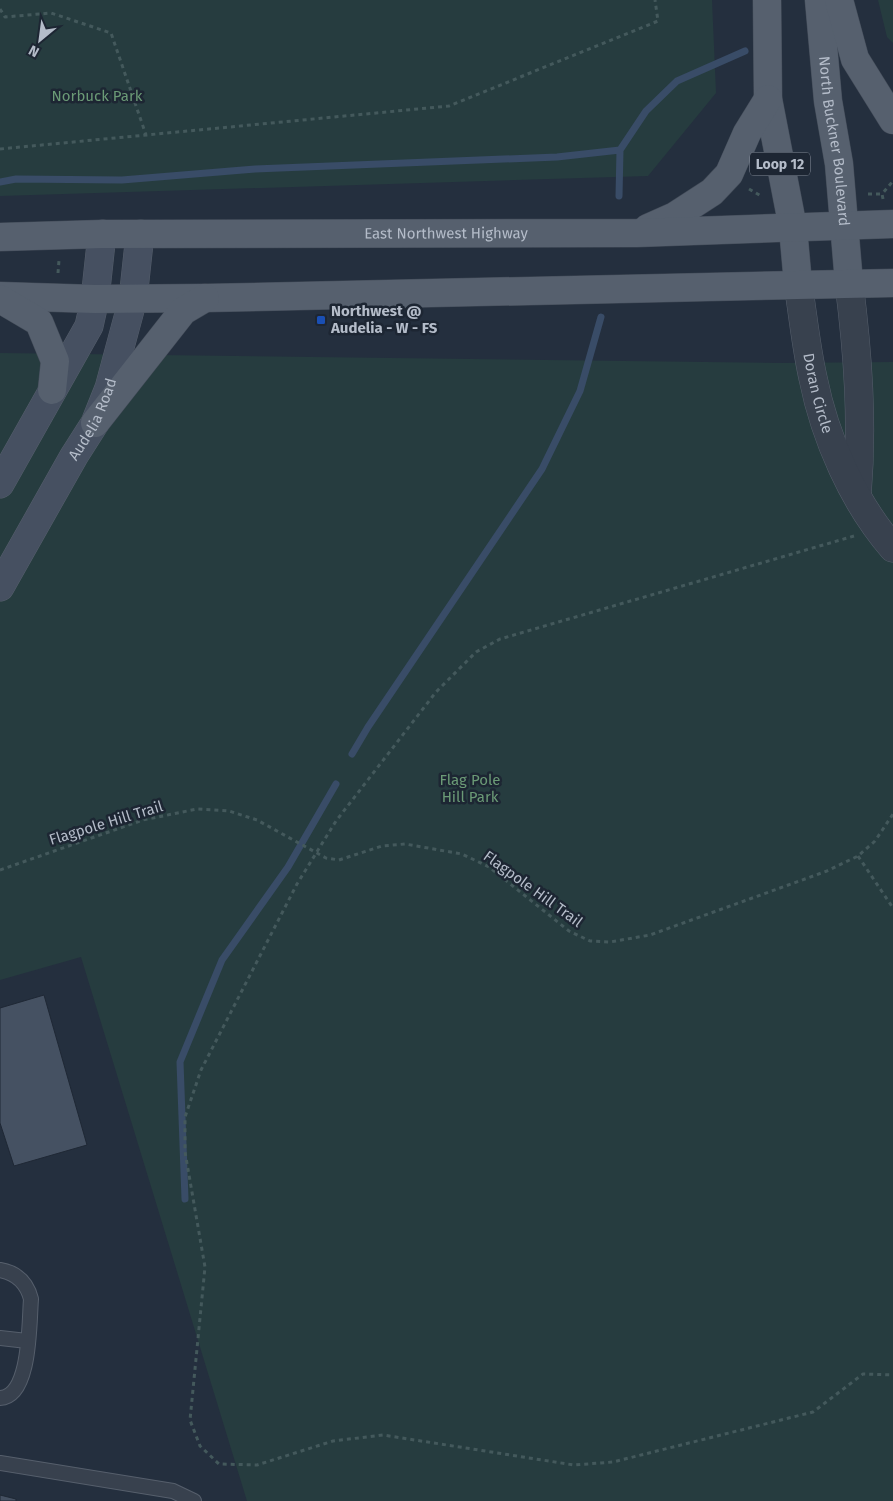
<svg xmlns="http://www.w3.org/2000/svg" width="893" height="1501" font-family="'Fira Sans',sans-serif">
<rect width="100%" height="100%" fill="#242f3e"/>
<!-- green -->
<path fill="#263c3f" d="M0 0H712L716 93 648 176 0 196Z
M878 0H893V43L887 37Z
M0 353 778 363 893 362V1501H247L81 957 0 980Z"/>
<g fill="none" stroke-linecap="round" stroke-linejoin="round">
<!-- stream -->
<path stroke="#394c67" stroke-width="7" d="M0 182 16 179 122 180 255 169 557 157 620 150
M619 196 620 150 646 111 677 81 745 51
M352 754 368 727 542 469 580 391 601 317
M185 1199 180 1062 222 960 288 867 336 784"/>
</g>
<!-- building -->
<path fill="#455162" stroke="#1f2835" d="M44 995 87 1145 14 1166 0 1123V1008Z
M0 1495 16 1499V1501H0Z"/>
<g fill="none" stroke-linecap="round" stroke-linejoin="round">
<!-- lane casing -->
<g stroke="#565f6c" stroke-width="16">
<path id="lane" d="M0 1270C17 1273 27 1283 31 1299 29 1322 31 1397 0 1398
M0 1338 27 1341
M0 1463 173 1491 194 1501"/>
</g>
<!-- street casing -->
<g stroke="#565f6c" stroke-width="29">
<g id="street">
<path d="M849 283C858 354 863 423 857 495"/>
<path id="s1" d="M798 284C803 315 806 347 813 378 825 438 853 502 893 548"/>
</g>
</g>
<!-- secondary casing -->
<g stroke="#565f6c" stroke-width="29">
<g id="secondary">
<path d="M0 484 89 326 95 299 102 234"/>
<path id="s2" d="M0 587 74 456 95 423 109 388 133 299 140 234"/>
</g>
</g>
<!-- primary casing -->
<g stroke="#414a57" stroke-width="29">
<g id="primary">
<path d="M767 0 768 99 793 228 798 284"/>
<path id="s3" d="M819 0 828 101 839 164 849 283"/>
<path d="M839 0 855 59 893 120"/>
<path d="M648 228 675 216 712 192 729 174 747 133 768 99"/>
<path id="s4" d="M0 237 102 234 637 233 893 224"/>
<path d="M0 296 95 299 205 298 893 283"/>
<path d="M0 299 39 322 55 361 52 390"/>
<path d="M95 423 183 311 205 298"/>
</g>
</g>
<!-- path -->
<path stroke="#44595c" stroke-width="3" stroke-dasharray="4 4" stroke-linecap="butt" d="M0 9 5 17 51 13 111 33 146 135
M0 149 449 106 658 21 655 0
M749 189 761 196
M868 194H882
M883 199 882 194 893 181
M58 273 59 260
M854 536 500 639 476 652 436 692 336 821 297 884 201 1070 185 1117V1152L205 1267 190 1420 200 1446 219 1464 257 1465 333 1441 383 1435 574 1465 613 1462 813 1412 863 1374 893 1375
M858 856 893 908
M0 870 143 820 197 809 229 811 257 820 326 858 339 860 382 846 405 844 462 854 489 867 569 931 590 941 610 942 650 935 827 871 858 856 875 841 893 814"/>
<!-- lane -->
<use href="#lane" stroke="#38414e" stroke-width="14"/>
<!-- street -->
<use href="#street" stroke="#38414e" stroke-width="28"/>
<!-- secondary -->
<use href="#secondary" stroke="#465061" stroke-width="28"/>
<!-- primary -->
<use href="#primary" stroke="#56606e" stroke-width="28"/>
</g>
<!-- markers -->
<rect fill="#1a4fb4" stroke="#1d2633" stroke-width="2" x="316" y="315" width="10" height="10" rx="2.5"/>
<g text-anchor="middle" stroke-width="5" stroke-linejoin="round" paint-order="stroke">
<!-- shield labels -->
<rect fill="#1d2633" stroke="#878f9c" stroke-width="1" x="750" y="152.5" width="60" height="23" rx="4"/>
<g font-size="14" font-weight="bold" fill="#b4bcc9">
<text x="780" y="169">Loop 12</text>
</g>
<!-- park labels -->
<g font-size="15" fill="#6b9a76" stroke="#1d2633">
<text x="97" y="101">Norbuck Park</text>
<text x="470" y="785">Flag Pole<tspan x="470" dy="17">Hill Park</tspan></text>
</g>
<!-- street labels -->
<g font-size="15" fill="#b4bcc9" stroke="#1d2633">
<text dy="5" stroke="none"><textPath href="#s3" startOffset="142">North Buckner Boulevard</textPath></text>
<text dy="5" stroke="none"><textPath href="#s4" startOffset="446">East Northwest Highway</textPath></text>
<text dy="5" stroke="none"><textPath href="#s1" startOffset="111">Doran Circle</textPath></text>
<text dy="5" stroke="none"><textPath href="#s2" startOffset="192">Audelia Road</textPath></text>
<text transform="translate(106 823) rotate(-17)" y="5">Flagpole Hill Trail</text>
<text transform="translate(533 889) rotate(36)" y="5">Flagpole Hill Trail</text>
</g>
<!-- poi labels -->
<g font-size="15" font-weight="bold" fill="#b4bcc9" stroke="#1d2633" text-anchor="start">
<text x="331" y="316">Northwest @<tspan x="331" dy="17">Audelia - W - FS</tspan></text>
</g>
</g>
<!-- north arrow -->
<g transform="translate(40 40) rotate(209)" stroke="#1d2633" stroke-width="4" paint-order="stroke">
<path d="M0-4L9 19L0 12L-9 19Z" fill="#b4bcc9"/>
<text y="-8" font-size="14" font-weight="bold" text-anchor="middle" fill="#b4bcc9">N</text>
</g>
</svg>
